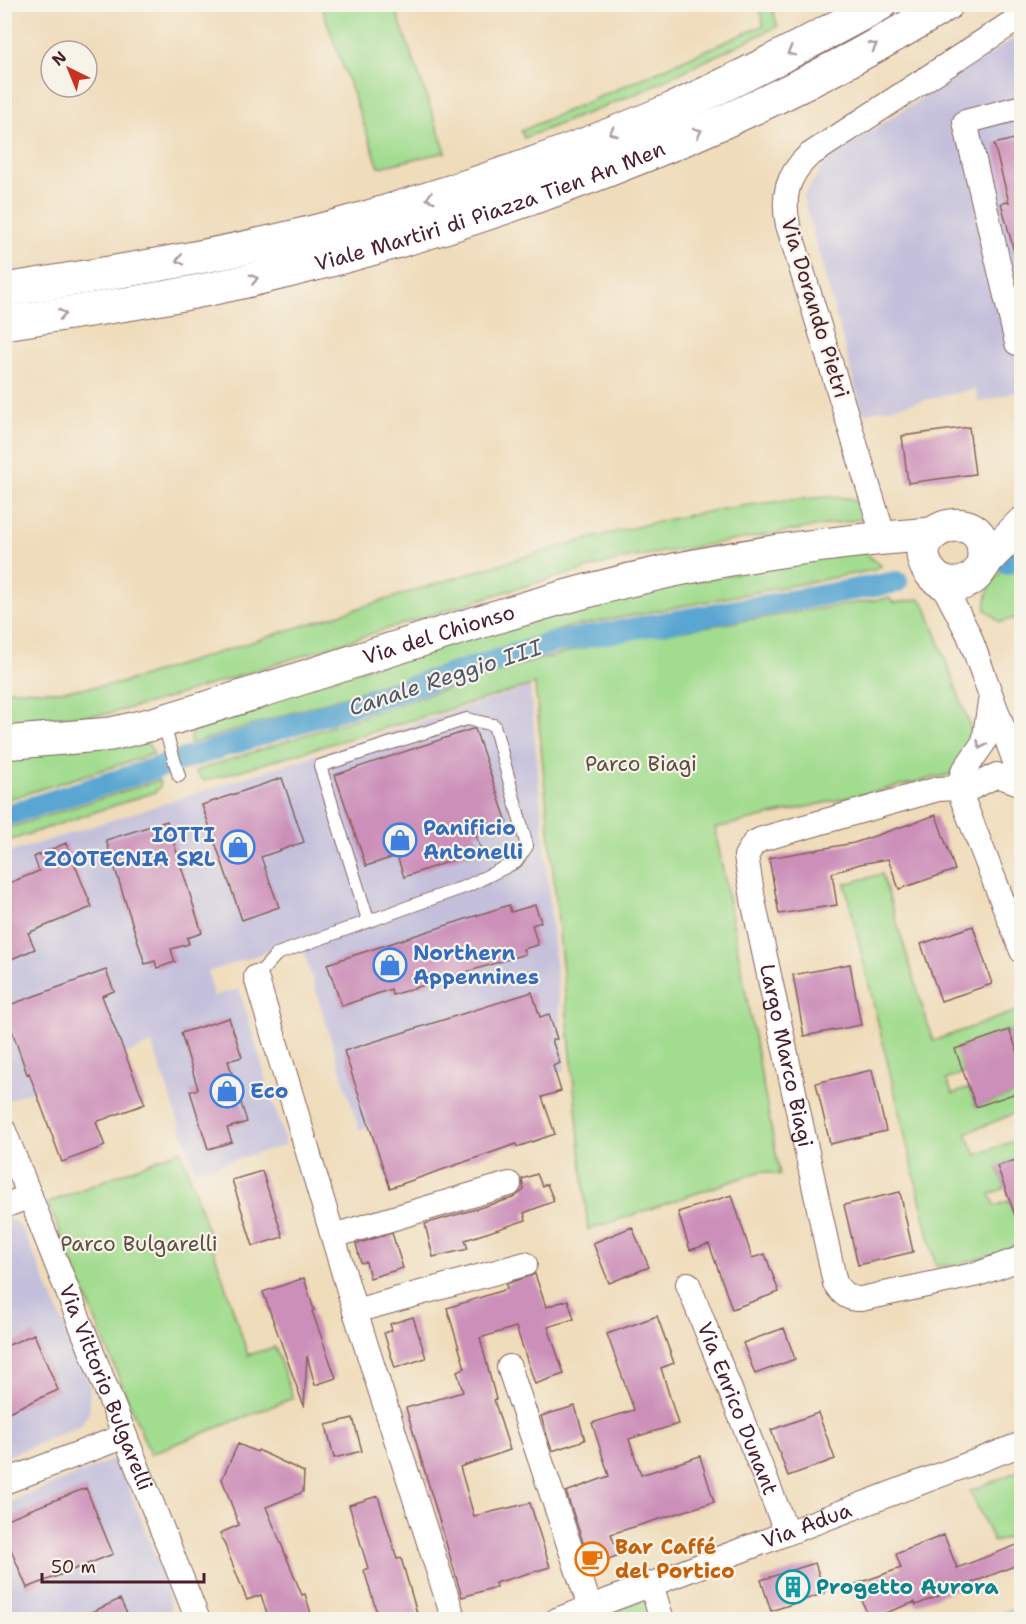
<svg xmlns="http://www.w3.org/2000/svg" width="1026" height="1624" font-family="'Shantell Sans',sans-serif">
<rect width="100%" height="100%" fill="#f7f3e8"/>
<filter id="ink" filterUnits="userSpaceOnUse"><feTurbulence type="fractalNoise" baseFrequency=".0167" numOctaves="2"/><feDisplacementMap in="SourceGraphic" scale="12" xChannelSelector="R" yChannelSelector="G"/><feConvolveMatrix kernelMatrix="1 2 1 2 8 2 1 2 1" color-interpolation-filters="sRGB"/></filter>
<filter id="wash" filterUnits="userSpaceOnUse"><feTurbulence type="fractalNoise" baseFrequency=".008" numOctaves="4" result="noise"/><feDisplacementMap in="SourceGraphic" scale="24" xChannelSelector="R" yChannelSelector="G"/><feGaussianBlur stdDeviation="1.35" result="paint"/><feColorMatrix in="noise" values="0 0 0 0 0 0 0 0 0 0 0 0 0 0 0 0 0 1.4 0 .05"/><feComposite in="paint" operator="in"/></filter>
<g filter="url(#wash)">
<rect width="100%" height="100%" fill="#efdcba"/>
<!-- industrial -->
<path fill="#c4c0db" d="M1021 34V390L979 403 975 389 863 414 803 196 829 158Z
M530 687 565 1070 359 1130 300 940 208 972 213 996 239 989 286 1145 196 1171 152 1044 6 1101 5 854Z
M4 1219 15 1221 24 1232 90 1385V1410L80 1426 5 1457Z
M117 1458 168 1589 172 1619 5 1620V1504Z"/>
<!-- green -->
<path fill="#a2dc8f" stroke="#767e5d" stroke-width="1.5" d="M321 5H394L446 152 379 167Z
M758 5H771L778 26 636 94 524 138 521 131 764 25Z
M829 497 850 498 866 510 867 518 622 559 504 592 162 700 107 714 5 721V690L59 691 118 684C221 652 324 620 426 587 558 546 690 505 829 497Z
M862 550 881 566 874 570 570 627 190 744 192 721 592 600Z
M1004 570 1021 574V617L1000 622 986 610C985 592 990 582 1004 570Z
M889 598 894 603 920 599 926 607 974 737 951 774 715 828 780 1175 762 1171 588 1230 535 684 204 781 195 771 520 665 602 643Z
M147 742 154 754 5 800V751Z
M159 780 160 787 155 792 5 842V829Z
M882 874 933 1041 1022 1009 1021 1052 1018 1053 1009 1030 956 1049 964 1073 946 1080 953 1094 969 1088 976 1107 1021 1091V1111L966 1133 976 1155 1021 1138V1158L997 1167 1005 1188 990 1194 995 1206 1009 1201 1018 1224 1021 1223V1242L997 1254 955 1265 936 1266 845 884Z
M181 1150 248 1355 275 1347 293 1398 150 1454 48 1203Z
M1021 1470V1532L994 1542 970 1491Z
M647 1597 655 1620H587Z
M1021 1606V1619H986Z"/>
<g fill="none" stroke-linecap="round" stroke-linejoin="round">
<!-- canal -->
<path stroke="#58a6d1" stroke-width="22" d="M1007 563 1022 560
M4 816 551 643 897 582"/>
</g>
<g id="blocks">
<!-- building -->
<path fill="#cc8fb9" d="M1022 137V258L1016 259 1001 203 1009 202 994 144Z
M969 427 975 474 908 483 902 436Z
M472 729H475L507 822 475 833 481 850 404 877 397 856 366 866 335 775Z
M282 778 304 842 261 857 279 907 242 920 202 805Z
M936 815 955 870 899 889 888 859 860 864 832 873 837 905 779 914 769 858 854 843Z
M167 821 202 933 187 938 189 944 171 949 175 962 157 968 155 961 145 964 106 840Z
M66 843 92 907 28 933 35 949 4 962V885L39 871 34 857Z
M509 905 511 912 535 905 541 922 532 925 538 945 523 949 525 954 392 995 391 989 342 1006 327 964Z
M973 926 992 984 941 1001 921 944Z
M850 964 861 1025 804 1036 793 975Z
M106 970 114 991 102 996 145 1104 96 1122 105 1146 62 1162 29 1073 27 1074 4 1007Z
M532 992 540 1017 549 1014 557 1039 552 1040 560 1063 553 1066 561 1091 542 1097 555 1134 517 1147 516 1144 390 1188 344 1051Z
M229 1018 242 1057 228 1061 247 1122 227 1128 232 1142 208 1149 190 1091 198 1089 181 1033Z
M1009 1030 1022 1063V1091L976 1107 955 1049Z
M872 1070 886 1131 830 1144 816 1083Z
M1022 1158V1228L1020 1229 997 1166Z
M262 1171 283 1237 253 1246 232 1180Z
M537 1174 542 1186 547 1184 554 1201 524 1213 526 1220 465 1240 468 1249 433 1257 425 1224 513 1198 524 1190 522 1179Z
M900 1192 913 1252 858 1265 844 1205Z
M732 1195 752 1258 765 1254 779 1292 732 1309 709 1244 690 1250 678 1212Z
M632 1227 649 1267 609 1283 593 1243Z
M392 1233 403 1268 370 1278 366 1262 361 1263 356 1244Z
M535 1274 546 1307 568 1300 574 1319 548 1327 564 1374 535 1384 516 1327 480 1338 496 1399 494 1400 510 1450 460 1467 474 1516 530 1503 550 1567 495 1583 496 1587 462 1597 406 1408 463 1392 457 1371 465 1368 447 1308 507 1289 506 1284Z
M304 1278 314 1310 312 1311 336 1378 315 1385 307 1356 304 1407 263 1292Z
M657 1316 674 1363 661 1368 678 1424 629 1439 641 1475 700 1456 714 1502 611 1534 619 1555 591 1566 566 1492 609 1476 592 1423 634 1410 607 1334Z
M413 1317 426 1358 395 1368 384 1333 392 1330 390 1324Z
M784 1328 795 1359 755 1374 743 1343Z
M34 1334 58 1390 4 1414V1347Z
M575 1406 585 1440 552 1451 541 1416Z
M818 1413 835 1459 788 1476 771 1430Z
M353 1418 362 1451 334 1458 326 1425Z
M238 1444 257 1452 258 1450 304 1472 303 1492 266 1507 302 1595 305 1594 313 1620H269L261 1595 247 1600 220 1533 239 1525 222 1479Z
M86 1488 113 1554 27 1588 4 1533V1520Z
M378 1496 397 1559 401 1558 419 1620H379L364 1570 368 1568 349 1505Z
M944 1535 957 1568 1022 1543V1563L916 1605 915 1602 869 1619 856 1584 901 1568 896 1554Z
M815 1563 825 1593 771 1611 761 1580Z
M120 1599 130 1620H75Z"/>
</g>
</g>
<g filter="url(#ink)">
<use href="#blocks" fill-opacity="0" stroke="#84615d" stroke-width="1.5"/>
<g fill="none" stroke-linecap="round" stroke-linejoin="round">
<!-- service casing -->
<g stroke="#84615d" stroke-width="14">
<path id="service" d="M163 722 179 776
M256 977 277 954 467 886 516 862 527 846 494 725 467 719 320 766 368 920"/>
</g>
<!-- minor casing -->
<g stroke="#84615d" stroke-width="26">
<g id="minor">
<path d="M1022 107 965 122 1017 343 1022 342"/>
<path d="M884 538 788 225C782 196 787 176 808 156L1022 16"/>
<path d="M941 581 969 635 1022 781"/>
<path d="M990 702 984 742 963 772 958 788 967 790 997 775 1022 784"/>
<path id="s1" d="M1022 951 958 788 938 789 762 839 754 843 746 856 754 905 835 1283C841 1293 849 1300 861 1299L978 1274 1022 1258"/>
<path d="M256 977 355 1311 454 1620"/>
<path id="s2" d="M4 1131 198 1620"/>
<path d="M4 1206 30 1196"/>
<path d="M333 1236 509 1184"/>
<path id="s3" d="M688 1284 787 1533"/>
<path d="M355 1311 525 1264"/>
<path d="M509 1367 590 1607"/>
<path d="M4 1482 125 1436"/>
<path d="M651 1584 662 1620"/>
<path id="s4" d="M557 1620 1022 1444"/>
</g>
</g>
<!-- secondary casing -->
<g stroke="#84615d" stroke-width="35">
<g id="secondary">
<path d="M983 564C994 497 895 528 931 573 942 587 963 588 976 575 981 570 984 563 989 557 1000 546 1011 535 1022 524"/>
<path id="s5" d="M4 743 111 734 153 724C297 682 438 631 583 592 696 561 815 543 931 534"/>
</g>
</g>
<!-- trunk casing -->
<g stroke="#84615d" stroke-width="35">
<g id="trunk">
<path d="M4 290C125 271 247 252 365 218 467 188 570 153 668 111 740 79 810 42 880 4"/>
<path id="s6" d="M4 323C82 311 161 300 238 283 478 228 737 134 947 4"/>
</g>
</g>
<!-- service -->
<use href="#service" stroke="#fff" stroke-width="12"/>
<!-- minor -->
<use href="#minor" stroke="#fff" stroke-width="24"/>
<!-- secondary -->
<use href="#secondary" stroke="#fff" stroke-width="33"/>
<!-- trunk -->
<use href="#trunk" stroke="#fff" stroke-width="33"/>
</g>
<!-- one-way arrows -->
<defs><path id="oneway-chevron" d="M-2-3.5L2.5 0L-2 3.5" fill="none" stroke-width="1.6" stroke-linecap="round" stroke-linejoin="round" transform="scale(1.5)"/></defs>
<g stroke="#ae9aa0">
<use href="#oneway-chevron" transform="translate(873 46) rotate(-29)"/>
<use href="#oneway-chevron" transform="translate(791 52) rotate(153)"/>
<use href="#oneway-chevron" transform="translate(613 132) rotate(159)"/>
<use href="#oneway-chevron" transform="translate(698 132) rotate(-24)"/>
<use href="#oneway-chevron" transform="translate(430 198) rotate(163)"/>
<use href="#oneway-chevron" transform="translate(180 260) rotate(168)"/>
<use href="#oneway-chevron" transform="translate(254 279) rotate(-14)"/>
<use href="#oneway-chevron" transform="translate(62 314) rotate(-9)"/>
<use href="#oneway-chevron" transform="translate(981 745) rotate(114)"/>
</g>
</g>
<!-- icons -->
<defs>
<g id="shop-ring" transform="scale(1.725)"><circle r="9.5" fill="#f7f3e8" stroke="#3f7fe0" stroke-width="1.5"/><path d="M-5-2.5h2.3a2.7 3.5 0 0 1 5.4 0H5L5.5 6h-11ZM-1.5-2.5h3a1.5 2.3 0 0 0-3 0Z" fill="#3f7fe0"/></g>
<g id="cafe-ring" transform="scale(1.725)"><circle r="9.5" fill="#f7f3e8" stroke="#e8710a" stroke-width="1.5"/><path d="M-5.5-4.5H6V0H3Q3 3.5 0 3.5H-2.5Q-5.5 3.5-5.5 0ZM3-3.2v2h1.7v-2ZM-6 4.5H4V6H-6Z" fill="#e8710a"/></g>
<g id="building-ring" transform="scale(1.725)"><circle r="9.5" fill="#f7f3e8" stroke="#0f9aa8" stroke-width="1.5"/><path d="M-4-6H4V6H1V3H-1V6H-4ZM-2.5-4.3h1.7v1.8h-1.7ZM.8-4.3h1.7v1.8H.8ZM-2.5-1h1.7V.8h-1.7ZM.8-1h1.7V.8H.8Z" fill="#0f9aa8"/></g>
</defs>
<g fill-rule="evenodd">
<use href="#shop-ring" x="400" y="840"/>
<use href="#shop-ring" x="238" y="847"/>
<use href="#shop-ring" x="390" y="965"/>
<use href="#shop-ring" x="227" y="1091"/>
<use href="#cafe-ring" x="592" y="1559"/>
<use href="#building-ring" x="793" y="1587"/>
</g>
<g text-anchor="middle" stroke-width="4.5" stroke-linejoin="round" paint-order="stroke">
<!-- street labels -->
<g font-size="21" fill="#4a1f2b" stroke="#f7f3e8">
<text dy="7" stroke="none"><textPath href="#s6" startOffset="501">Viale Martiri di Piazza Tien An Men</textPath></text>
<text transform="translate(815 308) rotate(73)" y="7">Via Dorando Pietri</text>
<text dy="7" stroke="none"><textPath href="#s5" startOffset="450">Via del Chionso</textPath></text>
<text dy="7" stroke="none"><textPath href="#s1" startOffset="606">Largo Marco Biagi</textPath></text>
<text dy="7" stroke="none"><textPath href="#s2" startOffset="276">Via Vittorio Bulgarelli</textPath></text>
<text dy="7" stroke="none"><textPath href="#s3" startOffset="134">Via Enrico Dunant</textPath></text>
<text dy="7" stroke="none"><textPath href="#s4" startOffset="267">Via Adua</textPath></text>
</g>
<!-- park labels -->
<g font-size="21" fill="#604e44" stroke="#f7f3e8">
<text x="641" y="771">Parco Biagi</text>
<text x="139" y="1251">Parco Bulgarelli</text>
</g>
<!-- shop labels -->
<g font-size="21" font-weight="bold" fill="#366cbe" stroke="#f7f3e8" text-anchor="start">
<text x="423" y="835">Panificio<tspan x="423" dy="24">Antonelli</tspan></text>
<text x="215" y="842" text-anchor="end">IOTTI<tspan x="215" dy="24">ZOOTECNIA SRL</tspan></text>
<text x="413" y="960">Northern<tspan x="413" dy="24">Appennines</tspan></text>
<text x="250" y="1098">Eco</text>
</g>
<!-- food labels -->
<g font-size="21" font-weight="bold" fill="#c56008" stroke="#f7f3e8" text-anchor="start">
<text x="615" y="1554">Bar Caffé<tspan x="615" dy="24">del Portico</tspan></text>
</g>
<!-- culture labels -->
<g font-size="21" font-weight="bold" fill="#0d838f" stroke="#f7f3e8" text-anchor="start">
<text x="816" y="1594">Progetto Aurora</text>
</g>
<!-- water labels -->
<g font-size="22" font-style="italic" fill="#50556d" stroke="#f7f3e8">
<text transform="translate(445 677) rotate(-18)" y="8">Canale Reggio III</text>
</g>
</g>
<!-- margin -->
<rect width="1026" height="1624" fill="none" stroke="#f7f3e8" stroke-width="24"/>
<!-- north arrow -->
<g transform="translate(69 69) rotate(317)"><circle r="28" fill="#f7f3e8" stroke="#b29e9c" stroke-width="1.5"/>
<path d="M0-4.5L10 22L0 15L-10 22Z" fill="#c8321e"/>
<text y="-9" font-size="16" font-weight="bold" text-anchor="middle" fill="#4a1f2b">N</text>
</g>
<!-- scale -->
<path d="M42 1573v9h162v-9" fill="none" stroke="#4a1f2b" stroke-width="3"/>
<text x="51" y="1573" font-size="18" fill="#4a1f2b" stroke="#f7f3e8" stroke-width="4.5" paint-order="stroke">50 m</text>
</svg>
